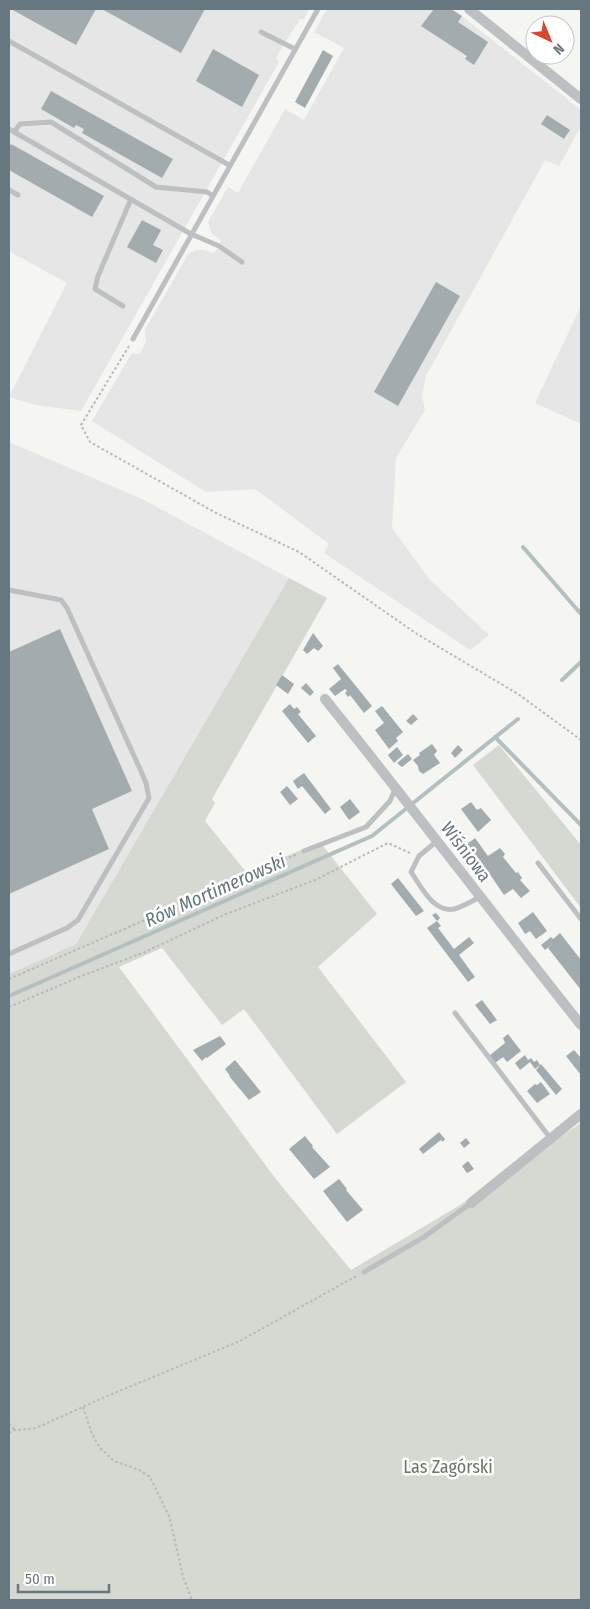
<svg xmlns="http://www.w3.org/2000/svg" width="590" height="1609" font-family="'Fira Sans Condensed',sans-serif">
<rect width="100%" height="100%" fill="#f5f5f1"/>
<!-- built -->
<path fill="#e5e6e5" d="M9 9H309L304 19H300L284 44 276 58 279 62 81 411 36 405 9 397 67 283 9 251Z
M327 9H453L581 110V126L559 166 545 160 426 376 422 395 425 410 396 458 392 528 430 580 489 635 470 650 324 553 329 544 255 489 206 492 92 421 132 353 140 354 146 341 145 330 188 254 196 250H204L214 253 219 246 221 240 212 234 208 222 228 187 238 193 285 109 304 120 344 48 314 32Z
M581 306V424L535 403Z
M9 442 142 499 289 578 76 944 9 974Z"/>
<!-- green -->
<path fill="#d5d9d1" d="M289 578 327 598 212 799 215 803 205 821 247 873 320 842 377 914 318 967 406 1082 337 1134 244 1009 222 1025 162 948 119 967 275 1178 351 1270 460 1205 581 1123V1600H9V974L76 944Z
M499 745 581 845V908L473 765Z"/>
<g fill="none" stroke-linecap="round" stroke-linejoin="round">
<!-- stream -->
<path stroke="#b2c0c2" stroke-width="4" d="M523 547 581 614
M562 680 581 662
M495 737 581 825
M9 996 372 836 518 719"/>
</g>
<!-- building -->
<path fill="#a2acaf" d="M11 9H96L76 45Z
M102 9H205L181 53Z
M434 9H451L462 16 458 22 488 42 474 65 465 59 467 56 421 26Z
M213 49 259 75 242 107 196 81Z
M323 50 333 56 305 108 295 102Z
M51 91 173 159 162 178 82 133 84 129 76 125 74 128 41 109Z
M547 115 570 130 564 139 541 124Z
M11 144 104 196 92 217 9 170V148Z
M142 220 161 230 153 245 163 250 156 263 127 247Z
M436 282 460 296 398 406 374 392Z
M60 629 132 791 92 809 109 849 9 894V652Z
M313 633 323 646 318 651 314 648 307 654 303 650Z
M338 664 372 706 364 713 350 695 348 697 345 693 347 691 345 689 335 696 329 689 341 679 333 668Z
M282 675 294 684 288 694 276 685Z
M306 683 314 692 310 696 301 688Z
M290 704 294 709 297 707 301 712 298 714 316 736 308 743 282 711Z
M382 706 403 732 396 738 398 741 389 749 375 730 384 723 375 711Z
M413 714 418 719 411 725 406 721Z
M432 744 437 751 434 755 440 763 423 774 419 771 418 766 413 760 420 755 419 753Z
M458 745 463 750 455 758 451 753Z
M397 747 403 755 394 763 388 755Z
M408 754 412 759 402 767 397 763Z
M304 773 331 809 325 814 302 786 298 789 293 781Z
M287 786 298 799 290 805 280 792Z
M350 799 360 812 349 820 340 807Z
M471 802 477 810 481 808 491 820 478 832 461 809Z
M475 838 488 856 500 848 505 854 503 857 516 873 518 872 522 878 520 880 530 891 521 898 513 889 504 895 487 870 483 872 479 867 482 863 467 844Z
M398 878 424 911 416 916 391 884Z
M533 912 547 931 536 939 530 931 525 934 518 923Z
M436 913 440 918 437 921 441 926 438 928 454 949 469 937 474 943 459 955 475 977 468 982 427 928 437 921 432 915Z
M560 933 581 960V990L548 948 552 944 545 950 541 945 551 937 553 939Z
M482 1000 497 1020 490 1024 475 1005Z
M508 1034 521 1051 507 1062 503 1057 495 1063 489 1056 505 1043 503 1038Z
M220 1036 226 1044 207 1058 206 1057 202 1061 193 1050Z
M574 1050 581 1058V1075L566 1056Z
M525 1055 528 1060 531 1058 534 1062 537 1060 540 1065 535 1069 530 1062 520 1070 515 1063Z
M235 1060 261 1092 249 1100 229 1076H230L225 1069Z
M541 1064 562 1089 556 1095 536 1070Z
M541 1082 550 1094 537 1103 527 1091 535 1084 537 1085Z
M439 1132 445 1139 443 1142 441 1140 423 1154 419 1149Z
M305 1136 313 1146 312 1147 330 1167 314 1179 289 1149Z
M466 1138 470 1143 464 1148 460 1143Z
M468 1161 474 1169 467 1173 462 1166Z
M339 1179 347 1189 346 1190 363 1210 347 1222 323 1191Z"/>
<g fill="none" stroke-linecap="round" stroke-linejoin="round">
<!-- path -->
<path stroke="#b6b9bb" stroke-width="2" stroke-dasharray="2.5 2.5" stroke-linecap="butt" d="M129 346 81 425 90 442 216 513 299 552 417 634 518 694 581 740
M9 979 297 854
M9 1007 79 977 145 952 226 914 315 880 388 843 412 854
M83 1407 92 1434 100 1448 114 1461 139 1470 150 1477 169 1516 174 1536 183 1577 192 1600
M9 1424 15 1430
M9 1433 15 1430 36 1428 105 1397 240 1341 358 1275"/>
<!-- service -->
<path stroke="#bcc0c3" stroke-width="5" d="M261 32 295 49
M9 41 229 165
M9 129 191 234 219 246 242 262
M14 132 20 124 51 122 156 187 207 192 213 196
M9 190 18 195
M123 306 95 289 98 276 131 199
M133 339 318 9
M9 590 61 600 67 608 140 769 146 783 149 798 78 920 67 928 9 954
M437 841 419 856 411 872C421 886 433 913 454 909 462 907 472 901 480 897
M304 851 366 827 390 801 396 787
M538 863 581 919
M455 1013 551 1139
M364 1272 424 1237 471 1203"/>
<!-- minor -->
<path stroke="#bcc0c3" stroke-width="10" d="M469 9 581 99
M325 699C412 807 495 917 581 1025
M471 1203 581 1114"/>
</g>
<g text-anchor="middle" stroke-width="5" stroke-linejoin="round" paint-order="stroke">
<!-- street labels -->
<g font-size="18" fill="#667780" stroke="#fff">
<text transform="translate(466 852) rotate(53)" y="6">Wiśniowa</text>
</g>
<!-- park labels -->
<g font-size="18" fill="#6a7864" stroke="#fff">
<text x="448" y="1473">Las Zagórski</text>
</g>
<!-- water labels -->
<g font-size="19" font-style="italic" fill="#62787d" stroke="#fff">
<text transform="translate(215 890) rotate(-24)" y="7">Rów Mortimerowski</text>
</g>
</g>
<!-- border -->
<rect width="590" height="1609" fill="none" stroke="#667780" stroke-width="20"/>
<!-- north arrow -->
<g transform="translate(550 40) rotate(136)"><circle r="24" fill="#ffffff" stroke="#c2c9cc"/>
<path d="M0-4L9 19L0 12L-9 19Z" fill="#d44932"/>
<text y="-8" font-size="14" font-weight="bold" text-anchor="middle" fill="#667780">N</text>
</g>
<!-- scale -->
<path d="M18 1584v8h91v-8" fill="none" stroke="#667780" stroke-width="2.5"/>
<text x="25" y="1584" font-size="15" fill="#667780" stroke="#ffffff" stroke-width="4" paint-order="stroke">50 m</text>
</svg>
